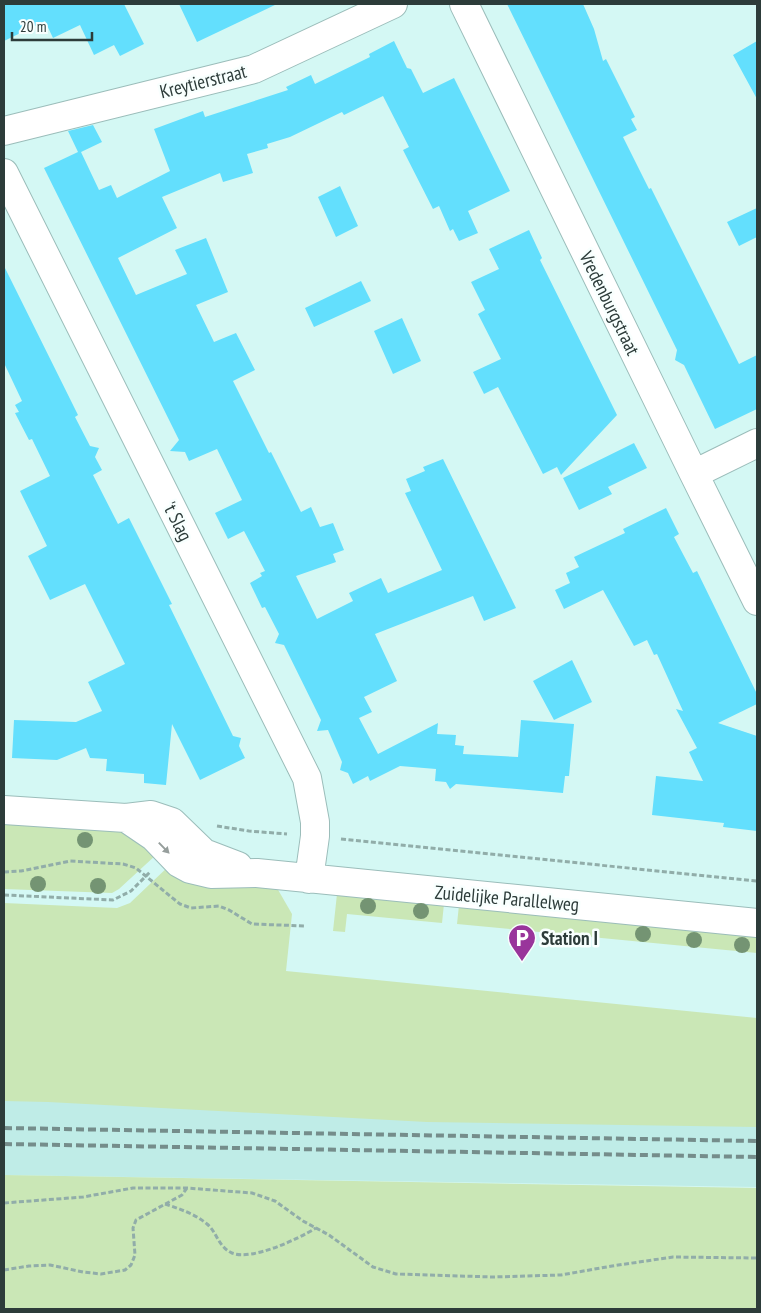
<svg xmlns="http://www.w3.org/2000/svg" width="761" height="1313" font-family="'PT Sans Narrow',sans-serif">
<rect width="100%" height="100%" fill="#d4f8f4"/>
<!-- built -->
<path fill="#bfece7" d="M4 1085 757 1112V1187L4 1175Z"/>
<!-- green -->
<path fill="#cae7b6" d="M4 823 120 829 157 854 119 889 112 893 4 889Z
M171 864 277 888 292 914 286 971 757 1018V1127L427 1122 48 1102 4 1101V903L117 908 130 903Z
M337 894 444 904 442 923 347 914 345 932 333 931Z
M459 905 757 935V953L457 924Z
M4 1175 757 1188V1309H4Z"/>
<!-- building -->
<path fill="#63dffd" d="M4 4H124L144 44 120 56 114 45 94 55 80 25 53 38 45 21 4 41Z
M179 4H277L197 42Z
M507 4H583L594 29 603 61 606 59 635 117 631 119 637 130 623 137 649 189 651 188 739 364 757 355V409L715 429 684 365 675 360 677 350Z
M394 41 407 68 411 69 423 93 454 78 510 191 468 211 478 233 459 241 453 229 450 231 439 206 433 209 403 150 409 147 383 96 344 115 342 112 290 137 267 144 268 148 247 154 253 173 223 182 220 173 162 197 177 228 118 258 136 295 187 274 175 250 206 238 228 292 196 305 214 342 236 333 255 370 233 381 269 453 271 452 301 512 311 507 320 527 333 523 344 550 333 554 336 562 296 576 317 619 353 601 349 593 381 578 388 593 442 570 405 493 411 491 406 479 425 471 423 467 443 459 516 608 484 621 473 596 375 634 397 681 364 697 372 712 359 718 378 754 438 723 437 734 456 735 455 745 464 746 463 754 518 757 521 720 574 724 569 776H565L563 793 456 784 450 789 446 782 435 781 436 769 400 766 370 781 368 776 353 784 348 773 340 770 342 762 328 730 317 731 321 720 284 645 275 643 279 634 265 607 262 608 250 583 262 576 260 573 265 571 244 531 228 539 215 513 242 500 217 449 189 461 185 452 170 451 179 440 44 168 78 152 68 131 93 125 102 142 81 152 99 190 111 185 117 198 170 171 154 129 203 111 205 117 288 90 286 87 311 75 315 84 370 57 369 54Z
M757 41V99L733 55Z
M340 186 358 226 336 237 318 197Z
M757 208V237L739 246 727 222Z
M529 230 542 258 540 260 617 415 561 475 557 467 543 474 498 387 484 394 473 372 501 359 478 314 485 310 471 282 499 269 489 249Z
M4 266 78 415 75 417 90 446 99 448 95 457 102 470 93 475 118 524 129 518 172 604 169 605 233 736 241 738 239 746 245 758 200 780 172 724 166 785 144 783V774L106 771 107 759 90 758 86 748 57 760 12 758 14 720 76 722 102 711 88 682 125 664 85 584 50 600 28 556 47 546 20 491 50 476 32 439 29 440 15 413 19 412 15 405 22 401 4 363Z
M361 281 371 301 314 327 305 308Z
M402 318 421 361 393 374 374 331Z
M634 443 647 468 608 487 612 494 579 510 563 478Z
M666 508 679 534 674 537 693 573 697 571 757 694V704L718 723 757 736V831L723 827 724 823 652 815 656 776 703 781 689 752 697 748 676 709 683 711 657 654 654 655 647 640 634 646 603 590 564 609 555 590 570 583 566 573 579 567 574 557 625 533 623 529Z
M572 660 592 702 554 720 533 681Z"/>
<g fill="none" stroke-linecap="round" stroke-linejoin="round">
<!-- minor casing -->
<g stroke="#9bbdba" stroke-width="30">
<path id="minor" d="M464 4 694 474 757 601
M4 131 254 69 393 4
M4 173 307 778 315 822V836L309 879
M694 474 757 443
M4 810 126 818 151 815 172 822 204 853 238 866
M126 818 154 837 179 863 190 869 211 874 257 873 757 923"/>
</g>
<!-- path -->
<path stroke="#91ada9" stroke-width="3" stroke-dasharray="5 2.5" stroke-linecap="butt" d="M217 826 249 831 287 834
M341 839 757 881
M4 872 21 871 70 861 123 864 136 868 170 896 180 904 191 908 219 906 229 910 252 924 306 926
M4 895 113 900 131 891 150 872
M4 1203 83 1197 133 1188H187L252 1193 275 1201 303 1221 329 1235 373 1267 396 1274 493 1277 561 1275 612 1266 673 1257 757 1258
M165 1204C180 1209 195 1214 207 1224 217 1232 218 1247 232 1253 252 1261 298 1239 316 1228
M4 1270 29 1266 50 1265 83 1272 101 1274 125 1270 131 1265 135 1255 133 1228 136 1220 182 1195 187 1188"/>
<!-- minor -->
<use href="#minor" stroke="#fff" stroke-width="28"/>
<!-- rail -->
<path stroke="#758d8b" stroke-width="4" stroke-dasharray="8 4" stroke-linecap="butt" d="M4 1128 757 1141
M4 1144 757 1157"/>
</g>
<!-- trees -->
<g fill="#749473">
<circle cx="85" cy="840" r="8"/>
<circle cx="38" cy="884" r="8"/>
<circle cx="98" cy="886" r="8"/>
<circle cx="368" cy="906" r="8"/>
<circle cx="421" cy="911" r="8"/>
<circle cx="643" cy="934" r="8"/>
<circle cx="694" cy="940" r="8"/>
<circle cx="742" cy="945" r="8"/>
</g>
<!-- one-way arrows -->
<defs><path id="oneway-solid" d="M-6-.8H1V-3.2L6.5 0L1 3.2V.8H-6Z" transform="scale(1.25)"/></defs>
<use fill="#969e9c" href="#oneway-solid" transform="translate(164 848) rotate(46)"/>
<!-- icons -->
<defs>
<g id="parking-pin" transform="scale(1.4375)"><path d="M0 17L-7.5 6A9.5 9.5 0 1 1 7.5 6Z" fill="#99359b" stroke="#f8fffe"/><path d="M-3.5-5.5H1a3.5 3.5 0 0 1 0 7H-1V5.5H-3.5ZM-1-3.4V-.6H.8a1.4 1.4 0 0 0 0-2.8Z" fill="#fff"/></g>
</defs>
<g fill-rule="evenodd">
<use href="#parking-pin" x="522" y="938"/>
</g>
<g text-anchor="middle" stroke-width="5" stroke-linejoin="round" paint-order="stroke">
<!-- street labels -->
<g font-size="19" fill="#2d3c3a" stroke="#f8fffe">
<text transform="translate(203 81) rotate(-14)" y="7">Kreytierstraat</text>
<text transform="translate(610 303) rotate(64)" y="7">Vredenburgstraat</text>
<text transform="translate(178 521) rotate(63)" y="7">'t Slag</text>
<text transform="translate(507 898) rotate(5)" y="7">Zuidelijke Parallelweg</text>
</g>
<!-- poi labels -->
<g font-size="19" font-weight="bold" fill="#2d3c3a" stroke="#f8fffe" text-anchor="start">
<text x="541" y="945">Station I</text>
</g>
</g>
<!-- border -->
<rect width="761" height="1313" fill="none" stroke="#2d3c3a" stroke-width="10"/>
<!-- scale -->
<path d="M12 32v8h80v-8" fill="none" stroke="#2d3c3a" stroke-width="2.5"/>
<text x="20" y="32" font-size="15" fill="#2d3c3a" stroke="#f8fffe" stroke-width="4" paint-order="stroke">20 m</text>
</svg>
